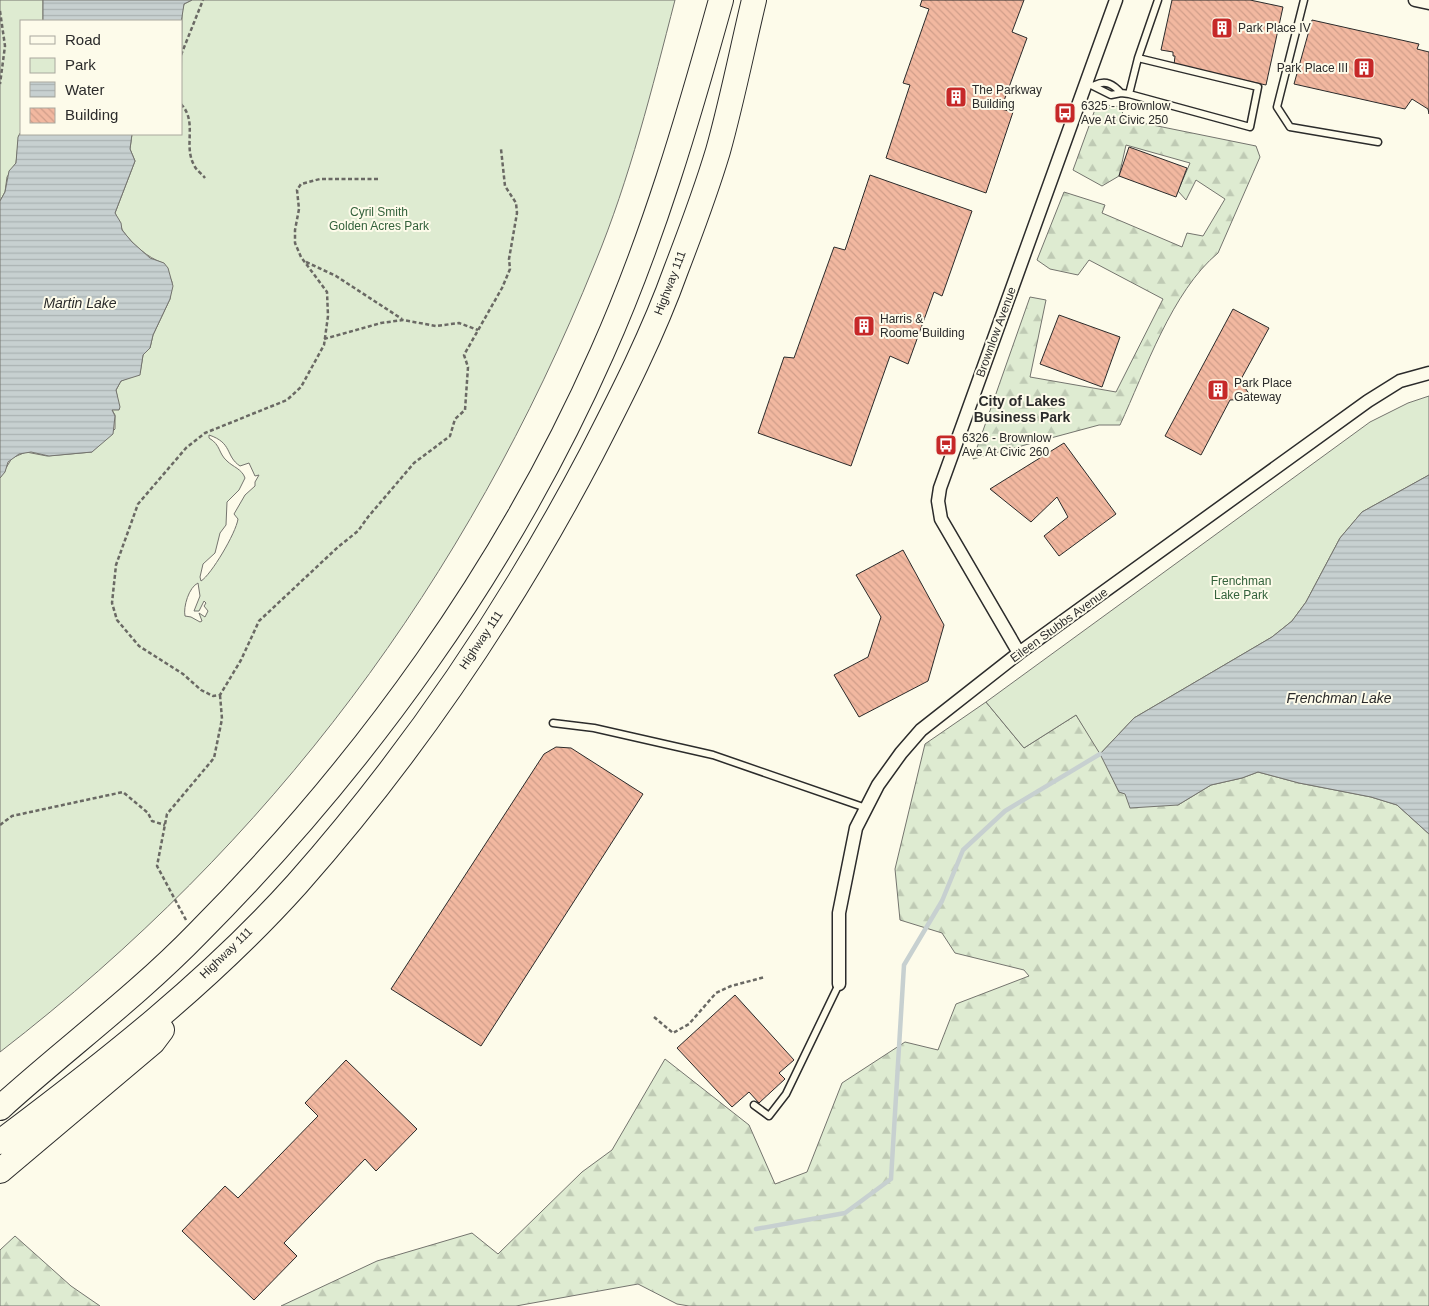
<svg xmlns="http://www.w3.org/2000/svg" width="1429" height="1306" font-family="Arial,sans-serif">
<defs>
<pattern id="forest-firs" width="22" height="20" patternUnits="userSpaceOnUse" patternTransform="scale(1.25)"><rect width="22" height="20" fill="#deebd1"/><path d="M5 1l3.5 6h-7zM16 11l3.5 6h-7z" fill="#bfcab4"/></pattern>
<pattern id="water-rules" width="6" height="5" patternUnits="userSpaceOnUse" patternTransform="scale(1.25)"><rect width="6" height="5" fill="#c7d0d0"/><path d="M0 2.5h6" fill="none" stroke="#abb3b3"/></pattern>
<pattern id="building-back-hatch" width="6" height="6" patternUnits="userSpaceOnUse" patternTransform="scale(1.25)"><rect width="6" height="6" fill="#f2b8a0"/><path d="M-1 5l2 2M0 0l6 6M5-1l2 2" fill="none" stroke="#d09e8a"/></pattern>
</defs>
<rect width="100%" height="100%" fill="#fdfbea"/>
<!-- forest -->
<path fill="url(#forest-firs)" stroke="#74746e" d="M1097 104 1122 107 1123 119 1256 146 1260 157 1218 253C1172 291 1145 371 1120 425H1099L973 459 1030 297 1046 300 1030 377 1116 392 1163 299 1089 260 1078 275 1050 269 1037 260 1064 192 1105 205 1102 213 1182 247 1187 233 1203 236 1225 199 1196 180 1186 200 1178 191 1190 163 1126 145 1119 176 1102 186 1073 170Z
M986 702 1024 748 1076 715 1099 750 1119 792 1178 805 1211 785 1242 778 1258 772 1299 783 1371 797 1397 805 1429 834V1306H689L677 1304 638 1284 516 1306H281L377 1261 472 1233 498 1254 582 1172 612 1150 665 1059 749 1125 775 1184 807 1172 842 1083 905 1042 938 1050 956 1004 1029 976 1024 970 955 953 942 933 900 920 895 869 925 744Z
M15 1236 71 1286 100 1306H0V1250Z"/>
<!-- green -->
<path fill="#deebd1" stroke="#74746e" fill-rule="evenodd" d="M0 0H43V21H21V132L19 135 16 163 7 177 5 192 0 201Z
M192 0H675C652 89 630 178 595 263 466 582 272 842 0 1052V478L12 458 26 452 47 456 92 452 115 429V415L112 410 117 396 116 390 121 381 140 373 143 355 150 348 153 335 170 299 172 282 163 263C148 258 132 244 123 231 121 228 117 217 115 213L135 161 130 149 132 134H181L182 12 184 4ZM209 435C233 443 225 456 240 466L249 463 255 476 259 475 255 482V486L245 495 234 514 238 519C236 533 211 575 201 581L200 577 203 564 215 553 220 533 226 525 227 502 239 490 245 478C242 469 233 467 227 461 218 453 221 445 209 438ZM198 583 200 596 194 611H199L204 601 206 603 204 606 208 611 205 617 199 613 202 621 200 622 191 617 185 616C183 607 189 587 198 583Z
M1429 396V475L1362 512 1340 538 1306 602 1292 621 1272 637 1134 718 1100 754 1076 715 1024 748 986 702 1370 422 1408 403Z"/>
<!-- water -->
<path fill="url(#water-rules)" stroke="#74746e" d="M43 0H192L184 4 181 23 43 21Z
M21 132V134H132L130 149 135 161 115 213 121 223 122 230 132 242 150 258 164 263 168 268 173 286 170 299 153 335 150 348 143 355 140 375 121 381 116 390 120 407 119 410H112L115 416 113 434 92 452 49 456 31 452 19 454 8 462 5 472 0 478V201L5 192 9 171 16 163 18 137Z
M1429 475V834L1397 805 1371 797 1299 783 1258 772 1242 778 1211 785 1178 805 1130 808 1125 794 1119 792 1100 754 1134 718 1272 637 1292 621 1306 602 1340 538 1362 512Z"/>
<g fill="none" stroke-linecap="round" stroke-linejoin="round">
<!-- stream -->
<path stroke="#c7d0d0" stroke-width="4.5" d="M756 1229 845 1213 891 1179 904 965 942 901 963 850 1005 811 1100 754"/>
</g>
<!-- building -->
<path fill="url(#building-back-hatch)" stroke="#2b2b2b" d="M922 0H1024L1012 32 1027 38 1001 109 1013 112 986 193 886 158 910 85 903 83 929 9 920 6Z
M1172 0H1250L1283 7 1266 85 1174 65 1175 56H1173V52L1161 50Z
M1312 20 1419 44 1417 49 1429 52V114L1428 109 1412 99 1405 109 1294 84Z
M1129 147 1187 168 1176 197 1119 176Z
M870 175 972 211 942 296 934 292 908 364 890 356 851 466 758 433 784 357 794 358 834 247 845 250Z
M1233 309 1269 328 1240 381 1253 399 1230 400 1201 455 1165 436Z
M1059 315 1120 337 1102 387 1040 364Z
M1064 443 1116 514 1059 556 1044 536 1068 517 1057 497 1031 522 990 489Z
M903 550 944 625 928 681 859 717 834 675 868 657 881 617 856 575Z
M556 747 571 748 643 794 481 1046 391 989 544 754Z
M735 995 794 1060 779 1073 785 1079 759 1103 749 1092 732 1107 677 1048Z
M346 1060 417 1129 376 1171 365 1159 284 1243 297 1256 254 1300 182 1231 225 1186 238 1198 318 1116 305 1103Z"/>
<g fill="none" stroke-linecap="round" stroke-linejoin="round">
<!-- lane casing -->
<g stroke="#2b2b2b" stroke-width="9">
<path id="lane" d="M1304 0 1277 107 1290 127 1378 142
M1138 58 1158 0
M1087 83 1111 95 1121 93 1129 94 1250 127 1258 87 1138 58 1129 94
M1095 85C1106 80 1113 84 1121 93
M553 723 594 728 713 755 866 808
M754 1105 769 1116 786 1094 839 984"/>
</g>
<!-- street casing -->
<g stroke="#2b2b2b" stroke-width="15">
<path id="street" d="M1415 0 1429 3
M1019 653 941 519 938 501 940 488 1116 0
M839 984V913L856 828 878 785 901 753 921 730 1019 653 1368 401 1400 381 1429 373"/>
</g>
<!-- highway casing -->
<g stroke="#2b2b2b" stroke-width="26">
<path id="highway" d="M0 1108C65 1049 137 996 198 933 365 765 506 570 602 353 653 239 688 119 721 0
M0 1142C104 1064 210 981 297 884 412 754 510 609 591 455 622 395 653 334 676 270 691 231 706 191 718 151 732 101 742 50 754 0
M0 1171 153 1042 162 1030"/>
</g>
<!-- path -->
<path stroke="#6a6964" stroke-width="2.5" stroke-dasharray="4 2.5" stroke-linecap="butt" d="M0 11 5 46 0 84
M181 55 203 0
M181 104C198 122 183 145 194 165 196 170 202 174 205 178
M378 179H320L301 184 297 190 299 209 295 230V243L301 257 327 292 328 316 324 345 301 387 287 400 205 433 186 448 138 504 116 565 112 603 117 620 139 646 183 674 201 690 213 696 220 695 241 660 259 621 338 547 358 531 368 517 414 463 450 436 455 419 465 410 468 367 464 355 502 288 510 269 509 259 517 213 516 203 505 186 501 149
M306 262 336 276 402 319
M324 339 381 323 403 320 436 326 459 323 478 330
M0 825 12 816 123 792 148 813 152 821 165 825
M186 920 157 866 167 814 214 758 222 719 220 695
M654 1017 673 1033 689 1024 716 993 731 986 765 977"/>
<!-- lane -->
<use href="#lane" stroke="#fdfbea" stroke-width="6"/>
<!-- street -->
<use href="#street" stroke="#fdfbea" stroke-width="12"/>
<!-- highway -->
<use href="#highway" stroke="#fdfbea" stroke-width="24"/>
</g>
<!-- icons -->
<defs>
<g id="building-square" transform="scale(1.125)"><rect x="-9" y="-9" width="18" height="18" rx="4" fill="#c62828" stroke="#fdfbea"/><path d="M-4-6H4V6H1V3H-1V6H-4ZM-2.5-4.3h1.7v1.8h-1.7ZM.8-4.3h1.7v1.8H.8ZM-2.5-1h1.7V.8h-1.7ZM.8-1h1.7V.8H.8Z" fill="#fff"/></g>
<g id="bus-square" transform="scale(1.125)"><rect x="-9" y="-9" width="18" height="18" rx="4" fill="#c62828" stroke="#fdfbea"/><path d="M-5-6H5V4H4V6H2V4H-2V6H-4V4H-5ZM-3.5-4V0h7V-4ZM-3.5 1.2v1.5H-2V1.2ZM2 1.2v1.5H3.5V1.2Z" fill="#fff"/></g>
</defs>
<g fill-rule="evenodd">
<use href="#building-square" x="1222" y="28"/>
<use href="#building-square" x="1364" y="68"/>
<use href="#building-square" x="956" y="97"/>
<use href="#bus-square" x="1065" y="113"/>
<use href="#building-square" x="864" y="326"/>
<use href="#building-square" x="1218" y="390"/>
<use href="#bus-square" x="946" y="445"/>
</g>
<g text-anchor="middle" stroke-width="4" stroke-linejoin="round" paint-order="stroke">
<!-- poi labels -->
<g font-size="12" fill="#2b2b2b" stroke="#fdfbea" text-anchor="start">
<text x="1238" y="32">Park Place IV</text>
<text x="1348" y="72" text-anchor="end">Park Place III</text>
<text x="972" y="94">The Parkway<tspan x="972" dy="14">Building</tspan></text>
<text x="1081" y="110">6325 - Brownlow<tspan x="1081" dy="14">Ave At Civic 250</tspan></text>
<text x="880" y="323">Harris &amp;<tspan x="880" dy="14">Roome Building</tspan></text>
<text x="1234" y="387">Park Place<tspan x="1234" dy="14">Gateway</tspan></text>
<text x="962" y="442">6326 - Brownlow<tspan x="962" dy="14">Ave At Civic 260</tspan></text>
</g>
<!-- park labels -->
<g font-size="12" fill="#34623c" stroke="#fdfbea">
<text x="379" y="216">Cyril Smith<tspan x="379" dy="14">Golden Acres Park</tspan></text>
<text x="1241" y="585">Frenchman<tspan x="1241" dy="14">Lake Park</tspan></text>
</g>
<!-- street labels -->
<g font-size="12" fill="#2b2b2b" stroke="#fdfbea">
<text transform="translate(670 283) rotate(-69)" y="4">Highway 111</text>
<text transform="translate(996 332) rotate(-70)" y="4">Brownlow Avenue</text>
<text transform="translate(1059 625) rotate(-36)" y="4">Eileen Stubbs Avenue</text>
<text transform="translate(481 640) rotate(-56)" y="4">Highway 111</text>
<text transform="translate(226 953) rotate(-44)" y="4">Highway 111</text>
</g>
<!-- water labels -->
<g font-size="14" font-style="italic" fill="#2b2b2b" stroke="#fdfbea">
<text x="80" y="308">Martin Lake</text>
<text x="1339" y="703">Frenchman Lake</text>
</g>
<!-- neighbourhood labels -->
<g font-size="14" font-weight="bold" fill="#2b2b2b" stroke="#fdfbea">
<text x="1022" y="406">City of Lakes<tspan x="1022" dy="16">Business Park</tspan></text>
</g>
</g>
<!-- legend -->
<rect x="20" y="20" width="162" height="115" fill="#fdfbea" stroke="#a9a89e"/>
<rect x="30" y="36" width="25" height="8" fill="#fdfbea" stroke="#a9a89e"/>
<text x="65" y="45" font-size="15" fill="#2b2b2b">Road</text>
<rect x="30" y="58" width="25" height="15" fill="#deebd1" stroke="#a9a89e"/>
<text x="65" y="70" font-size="15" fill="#2b2b2b">Park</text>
<rect x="30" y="82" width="25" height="15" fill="url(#water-rules)" stroke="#a9a89e"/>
<text x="65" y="95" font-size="15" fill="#2b2b2b">Water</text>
<rect x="30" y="108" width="25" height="15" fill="url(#building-back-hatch)" stroke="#a9a89e"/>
<text x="65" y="120" font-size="15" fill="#2b2b2b">Building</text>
</svg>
